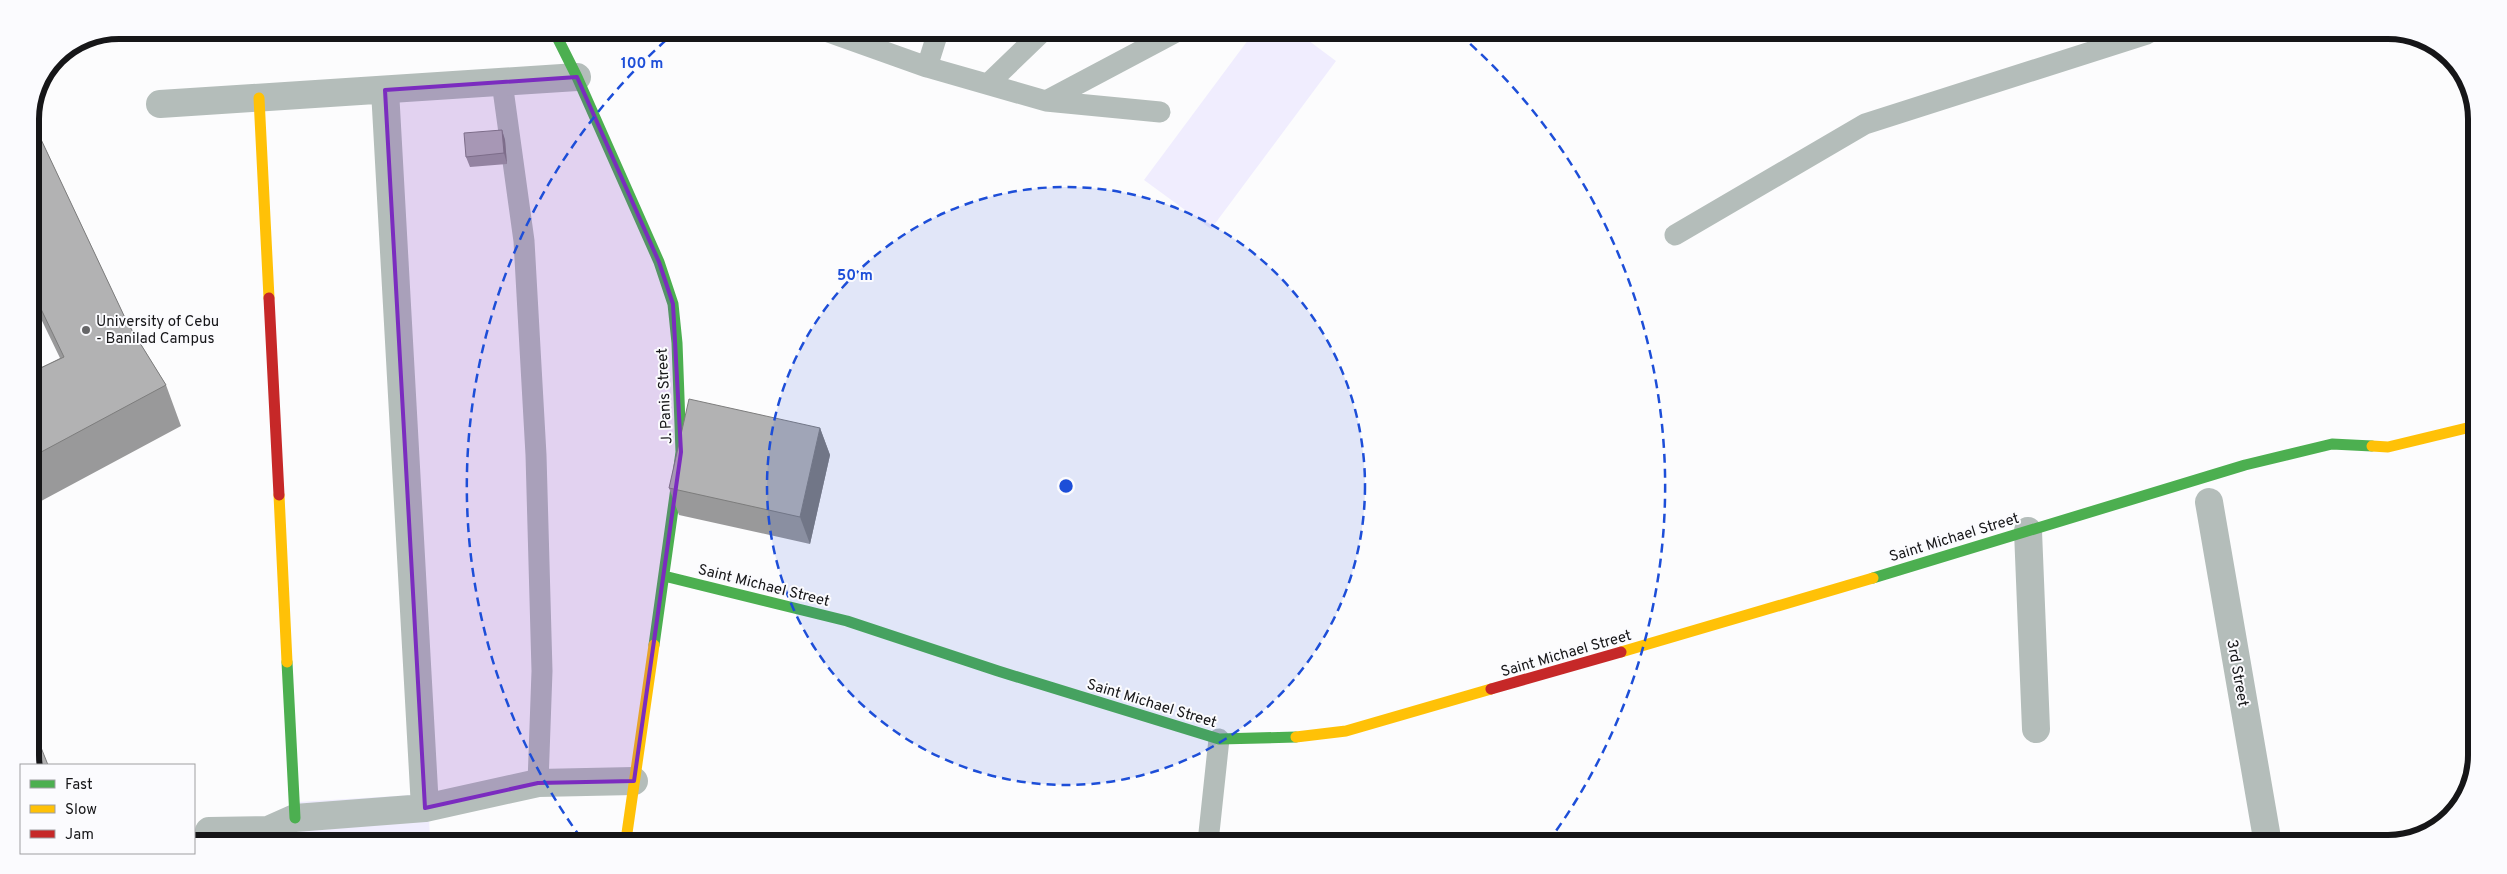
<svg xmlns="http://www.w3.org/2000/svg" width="2507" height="874" font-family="Overpass,sans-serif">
<rect width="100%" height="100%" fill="#fcfcfd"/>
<!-- green -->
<path fill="#f0edfe" d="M1254 32H1297L1336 61 1211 229 1144 180Z
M428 794 430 840H300L298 802Z"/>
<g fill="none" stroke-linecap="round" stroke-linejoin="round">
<!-- lane -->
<path stroke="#b4bdba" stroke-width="21" d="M826 31 927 67 1046 101 1160 112
M927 67 938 32
M502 82 524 241 536 455 542 671 538 783
M988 84 1042 32
M1046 101 1176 32
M1675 235 1865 124 2147 34
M1208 842 1219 739"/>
<!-- street -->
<path stroke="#b4bdba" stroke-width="28" d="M385 90 425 808
M160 104 577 77
M2209 502 2268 844
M2028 531 2036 729
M209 840V831L268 830 295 818 425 808 538 783 634 781"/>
<!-- fast -->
<path stroke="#4caf50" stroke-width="11" d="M554 31 577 77 659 262 673 304 677 343 681 452 654 645
M664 576 847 621 998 671 1219 739 1296 737
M1873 578 2245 465 2332 444 2372 446
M287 662 295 818"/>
<!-- slow -->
<path stroke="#ffc107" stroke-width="11" d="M259 98 269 298
M2372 446 2388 447 2475 426
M279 495 287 662
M1621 652 1873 578
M1296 737 1346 731 1491 689
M626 840 654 645"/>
<!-- jam -->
<path stroke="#c62828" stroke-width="11" d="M269 298 279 495
M1491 689 1621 652"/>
</g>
<!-- wall -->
<path fill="#99999a" d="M30 116 127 322 166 385 181 426 30 507V373L60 358 30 296Z
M502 130 505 140 507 164 470 167 466 157Z
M820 428 830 455 810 544 679 515 669 488Z"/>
<!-- shaded-wall -->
<path fill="#7d7d7d" d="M502 130 505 140 507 164 504 153Z
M820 428 830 455 810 544 800 517Z"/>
<!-- building -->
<path fill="#b2b2b3" stroke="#7d7d7d" d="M30 116 127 322 166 385 30 458V373L64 357 30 286Z
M502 130 504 153 466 157 464 133Z
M689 399 820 428 800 517 669 488Z
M30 720 48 765H32L30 762Z"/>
<!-- marked area -->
<path fill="#7b2cbf" fill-opacity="0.2" stroke="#7b2cbf" stroke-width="4" stroke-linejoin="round" d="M577 77 659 262 673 304 681 452 634 781 538 783 425 808 385 90Z"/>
<!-- distance rings -->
<circle cx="1066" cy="486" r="299" fill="#1d4ed8" fill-opacity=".12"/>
<g fill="none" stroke="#1d4ed8" stroke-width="2.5" stroke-dasharray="9 6">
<circle cx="1066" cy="486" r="299"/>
<path d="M581 838A599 599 0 0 1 673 34M1459 34A599 599 0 0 1 1548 842"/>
</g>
<!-- markers -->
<circle fill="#666668" stroke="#fbfbfe" stroke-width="2" cx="86" cy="330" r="5"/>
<g text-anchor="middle" stroke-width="4" stroke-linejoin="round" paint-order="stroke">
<!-- poi labels -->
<g font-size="15" fill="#161618" stroke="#fbfbfe" text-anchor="start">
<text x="96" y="326">University of Cebu<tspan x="96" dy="17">- Banilad Campus</tspan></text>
</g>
<!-- street labels -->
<g font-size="15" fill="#161618" stroke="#fbfbfe">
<text transform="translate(664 396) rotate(-93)" y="5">J. Panis Street</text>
<text transform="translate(1954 537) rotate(-17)" y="5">Saint Michael Street</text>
<text transform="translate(764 585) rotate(14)" y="5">Saint Michael Street</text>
<text transform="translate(1566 653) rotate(-16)" y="5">Saint Michael Street</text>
<text transform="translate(2238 673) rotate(80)" y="5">3rd Street</text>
<text transform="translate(1152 703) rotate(17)" y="5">Saint Michael Street</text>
</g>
</g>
<!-- crop -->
<path d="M0 0H2507V874H0ZM119 39H2388A80 80 0 0 1 2468 119V755A80 80 0 0 1 2388 835H119A80 80 0 0 1 39 755V119A80 80 0 0 1 119 39Z" fill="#fbfbfe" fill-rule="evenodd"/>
<path fill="none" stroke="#161618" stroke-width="6" d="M119 39H2388A80 80 0 0 1 2468 119V755A80 80 0 0 1 2388 835H119A80 80 0 0 1 39 755V119A80 80 0 0 1 119 39Z"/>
<circle cx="1066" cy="486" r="8" fill="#1d4ed8" stroke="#fbfbfe" stroke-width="2.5"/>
<g font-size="15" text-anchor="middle" font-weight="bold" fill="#1d4ed8" stroke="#fbfbfe" stroke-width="4" stroke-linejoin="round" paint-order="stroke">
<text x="642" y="68">100 m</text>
<text x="855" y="280">50 m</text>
</g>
<!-- legend -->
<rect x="20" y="764" width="175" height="90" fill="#fbfbfe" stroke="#9f9fa2"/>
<rect x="30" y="780" width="25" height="8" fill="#4caf50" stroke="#9f9fa2"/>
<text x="65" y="789" font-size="15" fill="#161618">Fast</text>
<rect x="30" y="805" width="25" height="8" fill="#ffc107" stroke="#9f9fa2"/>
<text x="65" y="814" font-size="15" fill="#161618">Slow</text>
<rect x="30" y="830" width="25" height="8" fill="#c62828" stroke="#9f9fa2"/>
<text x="65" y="839" font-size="15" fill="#161618">Jam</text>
</svg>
